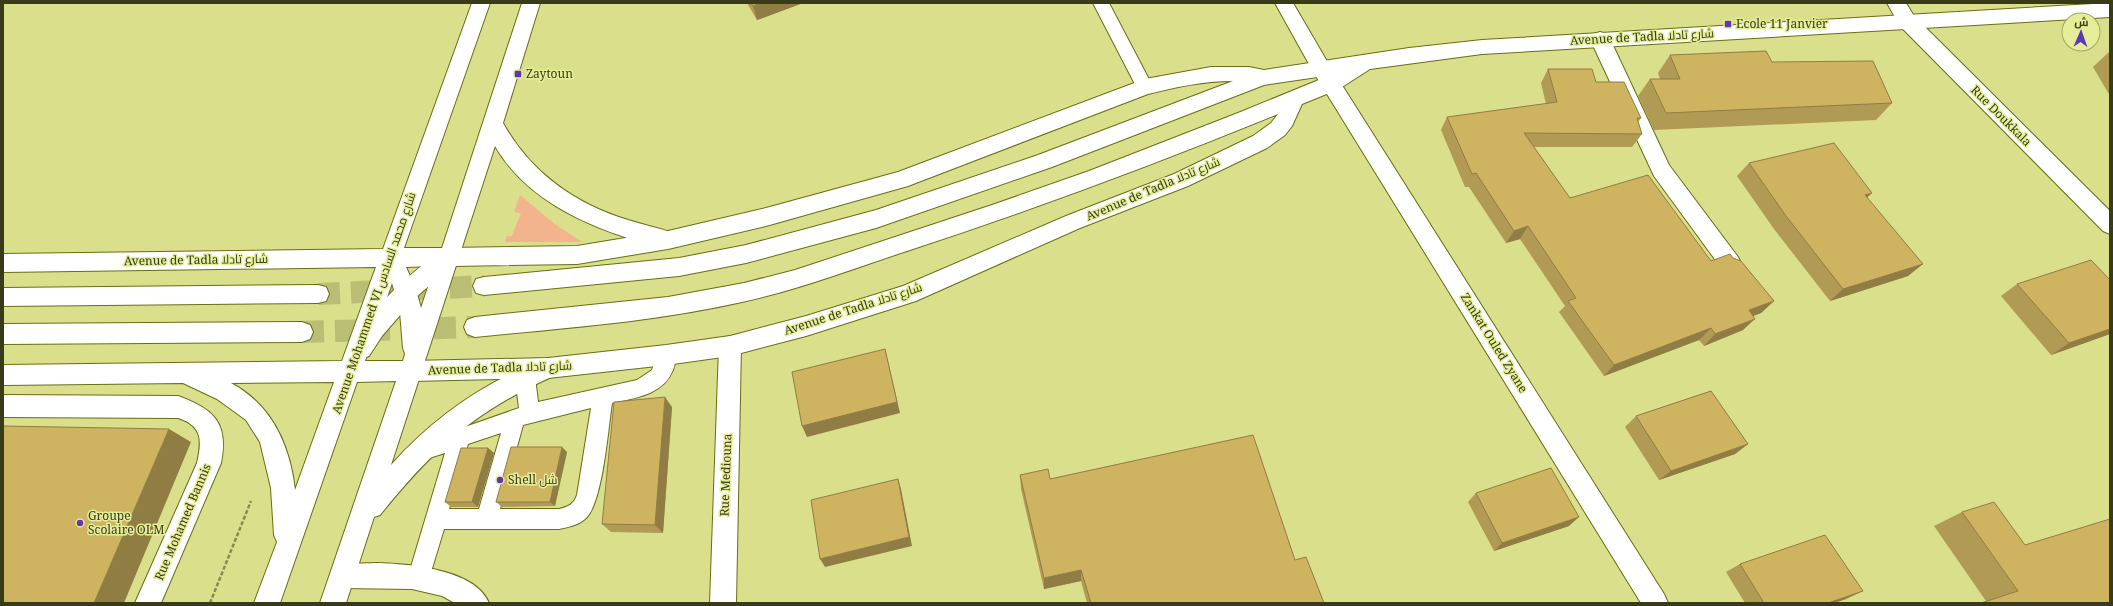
<svg xmlns="http://www.w3.org/2000/svg" width="2113" height="606" font-family="'Noto Serif',Cairo,serif">
<rect width="100%" height="100%" fill="#d9df8b"/>
<!-- green -->
<path fill="#f3b38c" d="M520 195 556 225 582 242H505L507 236H512L521 213 514 212Z"/>
<g fill="none" stroke-linecap="round" stroke-linejoin="round">
<!-- secondary-tunnel -->
<path stroke="#b9be74" stroke-width="22" stroke-dasharray="22 11" stroke-linecap="butt" d="M318 294 484 286
M302 332 475 327"/>
<!-- service casing -->
<g stroke="#6a6e14" stroke-width="2">
<path id="service" d="M1093 3H1109L1153 87 1151 92 1145 94 1139 92Z
M666 346 673 349C676 356 676 362 673 370 663 395 635 398 612 403 608 429 603 499 587 517 580 525 568 527 559 529H444L427 585 419 588 411 585 408 577 445 453 426 459 419 457 416 450 419 443 519 408 515 377 518 371 525 368 532 371 535 377 538 402 637 380 652 370 659 349ZM591 408 577 495C574 504 568 507 559 509H500L523 425ZM501 433 479 509H449L468 444Z"/>
</g>
<!-- minor casing -->
<g stroke="#6a6e14" stroke-width="2">
<path id="minor" d="M1275 3H1293L1328 63 1664 594 1668 603H1641L1314 73Z
M1887 3H1906L1914 16 2110 211V234L2103 231 1900 26Z
M1600 32 1607 34 1610 39 1669 165 1738 257 1741 263 1738 269 1730 272 1722 269 1654 176 1590 39 1593 34Z
M730 336 738 339 741 346 736 603H710L719 346 722 339Z
M3 395 178 396C214 409 229 423 221 463L161 603H135L197 463C202 441 203 426 178 418L3 417Z
M377 563C409 564 475 569 489 603H455L442 596 412 589 342 588 333 585 330 576 333 567 342 564Z"/>
</g>
<!-- secondary casing -->
<g stroke="#6a6e14" stroke-width="2">
<path id="secondary" d="M2110 3V17L1482 54 1370 69 1339 89 1302 104 1292 126 1285 135 1267 148 1188 186 1080 228 916 301 806 336 730 356 666 365 548 378 411 381 403 378 400 371 403 364 411 361 548 358 666 345 730 336 806 316 903 286 1066 216 1174 174 1253 136 1271 123 1278 114C1156 164 1032 210 907 251 852 269 798 290 742 302 654 322 564 328 475 337L467 334 464 327 467 320 475 317 668 297 744 283 795 270 992 205 1089 171 1238 113 1331 75 1264 85 1052 167 876 228 746 263 679 276 484 295 476 293 473 286 476 279 484 277 679 258 746 245 876 210 1038 155 1233 81C1203 81 1177 87 1148 94L908 186 766 226 668 249 577 264 452 266 415 298 382 336 369 356 361 359 353 356 350 349C369 308 406 278 440 251L448 248 577 246 668 231 766 208 898 172 1145 79 1211 67H1249L1264 70 1409 48 1482 40Z
M318 285 326 287 329 294 326 301 318 303 3 306V288Z
M302 322 310 325 313 332 310 339 302 342 3 344V324Z"/>
</g>
<!-- primary casing -->
<g stroke="#6a6e14" stroke-width="2">
<path id="primary" d="M472 3H490L404 248H442L522 3H540L503 123C530 172 575 204 628 220 644 225 660 228 676 234L679 240 676 246C663 251 650 244 637 241 582 224 525 198 495 146L391 465C435 416 487 380 548 358L556 361 559 368 556 375C476 410 434 448 380 515L374 517 346 603H320L396 381 357 382 280 603H254L277 542 274 535 271 488 260 442 246 420 217 399 183 383 3 385V365L342 361 376 267 3 272V254L383 249ZM435 266 421 308 416 290 406 267ZM392 283 400 312 403 348 405 354 403 361H365ZM334 382 295 490C290 446 272 405 231 383Z"/>
</g>
<!-- path -->
<path stroke="#878b50" stroke-width="2.5" stroke-dasharray="4 2" stroke-linecap="butt" d="M210 603 251 501"/>
<!-- service -->
<use href="#service" fill="#fff" fill-rule="evenodd"/>
<!-- minor -->
<use href="#minor" fill="#fff" fill-rule="evenodd"/>
<!-- secondary -->
<use href="#secondary" fill="#fff" fill-rule="evenodd"/>
<!-- primary -->
<use href="#primary" fill="#fff" fill-rule="evenodd"/>
</g>
<!-- wall -->
<path fill="#b19a53" d="M747 3H803L757 20Z
M2109 52H2110V96L2093 67Z
M1670 55 1772 62 1892 103 1876 120 1654 130 1638 96 1650 79H1660L1658 73Z
M1548 69 1596 82 1641 118 1638 122 1642 134 1632 147H1534L1570 198 1711 261 1733 258 1774 301 1761 313 1753 316 1743 330 1704 346 1699 340 1604 376 1559 312 1565 306 1520 239 1506 243 1469 187H1465L1441 130 1447 117 1546 104 1541 83Z
M1749 163 1867 197 1908 276 1830 301 1774 229 1737 176Z
M2017 284 2110 334 2051 355 2001 296Z
M672 407 663 533 611 532 602 524Z
M1636 416 1748 444 1735 454 1659 480 1625 427Z
M488 448 494 453 478 507H451L445 502Z
M567 452 555 506 502 507 496 502Z
M1020 475 1050 479 1295 560 1324 603H1087L1081 581 1044 589 1021 489Z
M1476 493 1569 526 1494 551 1468 502Z
M1962 512 2025 545 2110 603 1986 601 1934 526Z
M1740 564 1846 599 1834 603H1745L1726 572Z"/>
<!-- shaded-wall -->
<path fill="#907d44" d="M760 3H803L757 20 753 6Z
M1872 193 1858 206 1865 195Z
M1528 226 1520 239 1506 243 1514 231Z
M1923 264 1908 276 1830 301 1843 289Z
M1774 301 1761 313 1737 322 1749 310Z
M1755 319 1743 330 1704 346 1715 334Z
M1711 328 1699 340 1604 376 1614 365Z
M2110 329V334L2051 355 2069 343Z
M885 349 900 413 807 437 802 426Z
M665 397 672 407 663 533 655 525Z
M169 429 191 442 124 603H94Z
M1748 444 1735 454 1659 480 1671 471Z
M562 447 567 452 555 506 550 502Z
M488 448 494 453 478 507 472 502Z
M898 479 901 489 912 546 825 567 820 559Z
M1579 517 1569 526 1494 551 1502 543Z
M1081 570V581L1044 589V578Z
M1863 591 1846 599 1834 603H1828Z"/>
<!-- building -->
<path fill="#ceb361" stroke="#907d44" d="M751 3H760L753 6Z
M1766 51 1772 62 1873 61 1892 103 1666 113 1650 79H1680L1670 55Z
M1548 69H1592L1596 82H1624L1641 118H1637L1642 134 1524 133 1570 198 1648 175 1711 261 1730 254 1733 258 1741 261 1774 301 1749 310 1755 319 1715 334 1711 328 1614 365 1568 301 1576 298 1528 226 1514 231 1476 173 1472 174 1447 117 1557 102Z
M1834 143 1872 193 1865 195 1923 264 1843 289 1786 216 1749 163Z
M2091 260 2110 280V329L2069 343 2017 284Z
M885 349 897 402 802 426 792 372Z
M1711 391 1748 444 1671 471 1636 416Z
M665 397 655 525 602 524 614 402Z
M3 426 169 429 94 603H3Z
M1253 435 1295 560 1306 557 1324 603H1091L1081 570 1044 578 1020 475 1048 469 1050 479Z
M511 447H562L550 502H496Z
M461 448H488L472 502H445Z
M1551 468 1579 517 1502 543 1476 493Z
M898 479 909 537 820 559 811 500Z
M1994 502 2025 545 2110 519V603H1981L2018 591 1962 512Z
M1825 535 1863 591 1828 603H1764L1740 564Z"/>
<!-- markers -->
<g fill="#5d38b0" stroke="#e6ed98" stroke-width="1.5">
<rect x="1724" y="20" width="8" height="8" rx="2"/>
<rect x="514" y="70" width="8" height="8" rx="2"/>
<circle cx="500" cy="480" r="4"/>
<circle cx="80" cy="523" r="4"/>
</g>
<g text-anchor="middle" stroke-width="3" stroke-linejoin="round" paint-order="stroke">
<!-- poi labels -->
<g font-size="12" fill="#393b18" stroke="#e6ed98" text-anchor="start">
<text x="1736" y="28">Ecole 11 Janvier</text>
<text x="526" y="78">Zaytoun</text>
<text x="508" y="484">Shell شل</text>
<text x="88" y="520">Groupe<tspan x="88" dy="14">Scolaire OLM</tspan></text>
</g>
<!-- street labels -->
<g font-size="12" fill="#393b18" stroke="#e6ed98">
<text transform="translate(1642 37) rotate(-3)" y="4">Avenue de Tadla شارع تادلا</text>
<text transform="translate(2001 116) rotate(45)" y="4">Rue Doukkala</text>
<text transform="translate(1153 189) rotate(-23)" y="4">Avenue de Tadla شارع تادلا</text>
<text transform="translate(196 260) rotate(-1)" y="4">Avenue de Tadla شارع تادلا</text>
<text transform="translate(374 303) rotate(-71)" y="4">Avenue Mohammed VI شارع محمد السادس</text>
<text transform="translate(853 309) rotate(-18)" y="4">Avenue de Tadla شارع تادلا</text>
<text transform="translate(1494 343) rotate(58)" y="4">Zankat Ouled Zyane</text>
<text transform="translate(500 368) rotate(-2)" y="4">Avenue de Tadla شارع تادلا</text>
<text transform="translate(726 475) rotate(-88)" y="4">Rue Mediouna</text>
<text transform="translate(183 522) rotate(-67)" y="4">Rue Mohamed Bannis</text>
</g>
</g>
<!-- border -->
<rect width="2113" height="606" fill="none" stroke="#393b18" stroke-width="8"/>
<!-- north arrow -->
<g transform="translate(2081 32) rotate(2)"><circle r="19" fill="#e6ed98" stroke="#a1a665"/>
<path d="M0-3L7 15L0 10L-7 15Z" fill="#5d38b0"/>
<text y="-6" font-size="11" font-weight="bold" text-anchor="middle" fill="#393b18">ش</text>
</g>
</svg>
